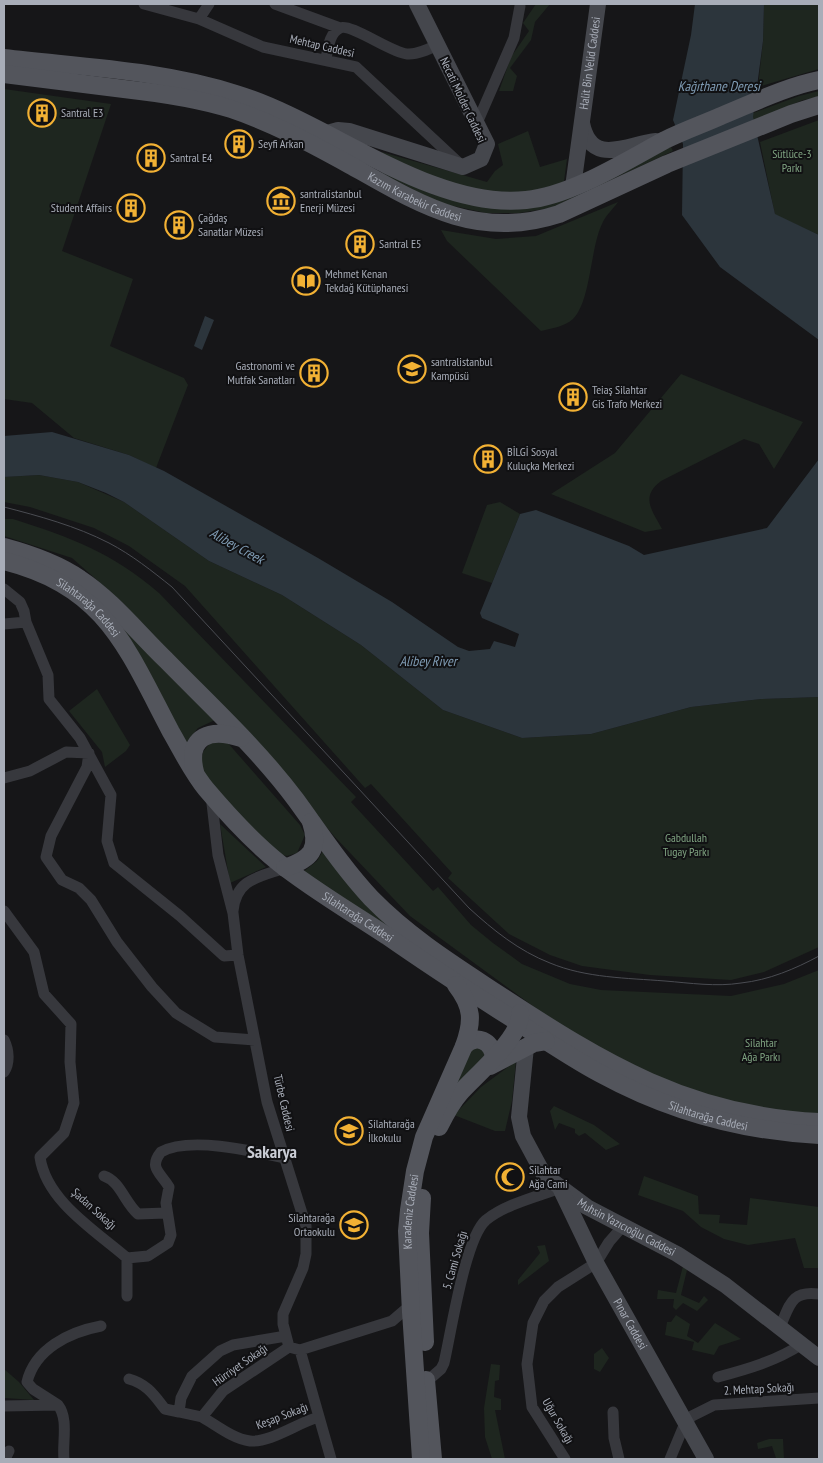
<svg xmlns="http://www.w3.org/2000/svg" width="823" height="1463" font-family="'PT Sans Narrow',sans-serif">
<rect width="100%" height="100%" fill="#161618"/>
<!-- green -->
<path fill="#1e261f" d="M536 4H550L535 22 531 40 510 68 517 76 513 91H499L511 57 529 31 523 23Z
M764 4H819V69L758 87 763 41Z
M4 89 111 104 62 251 133 279 110 346 184 378 188 385 156 468 129 455 74 438 32 403 4 399Z
M819 91V97L803 100 747 123 745 116 799 96Z
M819 120V235L775 215 760 142Z
M528 131 540 167 567 159 564 181 549 191 503 195 451 186 382 154V152L487 182 495 171 503 165 498 144Z
M671 147 673 151 551 208 519 213H486L449 205 431 199 382 173 383 171 432 194 488 207 632 165Z
M618 202C613 209 605 216 602 224 590 249 591 301 573 319 564 327 552 328 541 331L447 241 441 230 496 239 536 236Z
M681 374 803 422 774 469 759 444 744 439 661 481C640 497 652 510 662 529L645 532 551 494 615 453Z
M39 475 78 482 124 502 209 561 282 595 361 645 443 710 522 738 591 734 691 707 761 699 819 697V947L764 972 731 980 650 975 582 966 550 955 509 934 448 878 452 873 371 784 365 788 185 586 129 546 94 528 30 507 4 502V477Z
M500 502 520 514 492 583 462 573 487 505Z
M4 519H13C72 538 111 552 159 593L356 797 351 802 433 891 438 887 471 925 493 943 522 964 570 984 601 990 731 996 784 984 819 970V1117L715 1100 667 1084 578 1039 410 916 334 836 273 764 123 603 72 558 4 536Z
M121 624 215 720 198 728 186 743 120 626Z
M97 689 130 745 126 751 105 767 102 752 69 711Z
M227 742 300 825 305 835 297 853 287 856 278 854 199 773 203 752 210 743Z
M220 824 266 867 230 883Z
M324 849 391 925 387 929 303 872 317 861Z
M476 1045 486 1054 450 1097 462 1061Z
M516 1061 512 1101 505 1131H495L454 1115 481 1087Z
M554 1106 594 1125 620 1144 606 1150 585 1133 579 1136 575 1133V1129L559 1123 555 1130 550 1111Z
M644 1176 698 1196 699 1214 720 1215 719 1223 747 1225 750 1198 819 1207V1268H804L795 1238 748 1245 724 1239 701 1227 683 1211 638 1195Z
M545 1245 549 1261 518 1285V1280L540 1253 537 1246Z
M683 1266 687 1270 681 1295 699 1303 704 1296 708 1300 697 1311 683 1303 676 1310 673 1307 674 1299H657L658 1290 676 1293Z
M676 1315 690 1324 687 1336 698 1343 715 1323 741 1339 719 1346 714 1355 692 1350 694 1342 665 1335 667 1322H671Z
M602 1348 609 1358 600 1372 594 1369V1354Z
M491 1364 500 1365 499 1380 495 1381 494 1397 501 1399V1410H495L505 1459H492L485 1437 484 1408Z
M4 1369 19 1382 34 1400 5 1398Z
M769 1439H783L784 1459H773L776 1458 772 1446 758 1449 757 1443Z"/>
<!-- water -->
<path fill="#2c353c" d="M695 4H764L763 41 753 117 775 214 819 235V340L720 267 682 215 683 144 673 120 691 35Z
M205 316 214 320 202 350 194 346Z
M52 432 129 455 164 471 318 558 392 602 458 647 469 651 490 649 494 641 515 647 519 634 482 618 480 613 520 514 536 510 629 546 644 555 767 528 819 459V697L761 699 691 707 591 734 522 738 443 710 361 645 282 595 209 561 124 502 106 493 78 482 39 475 4 477V436Z"/>
<g fill="none" stroke-linecap="round" stroke-linejoin="round">
<!-- minor -->
<path stroke="#37383d" stroke-width="11" d="M144 4 199 19 263 47 356 67 460 164
M275 4 340 28
M199 19 209 4
M326 59C328 49 329 33 340 28 351 23 391 53 407 54 417 55 429 49 437 45
M477 123 514 38 520 6
M4 589 20 602 24 611 26 622 48 675 49 699 80 738 111 795 107 841 114 863 180 916 224 956 238 955
M4 624 26 622
M4 778 30 771 66 752 89 753 87 767 51 836 46 857 62 880 79 888 91 900 117 942 152 987 176 1013 215 1037 255 1040
M211 795 218 855 233 913 238 955 267 1102 306 1226V1254L303 1268 283 1314V1324L289 1347 300 1350 392 1321 406 1309 410 1302
M4 911 34 952 44 994 71 1024 70 1062 74 1103 64 1133 40 1157C46 1201 96 1231 127 1258L148 1256 168 1243 171 1235 166 1203 169 1187C161 1173 148 1168 161 1152 189 1136 253 1151 284 1158
M233 911C236 879 259 877 285 868
M4 1040C9 1050 10 1063 4 1072
M104 1176C120 1181 125 1203 138 1214L166 1213
M127 1258V1296
M780 1327C790 1305 791 1290 819 1294
M286 1336 233 1345 220 1351 192 1376 181 1398 179 1412 202 1417 223 1391 289 1347
M300 1350 331 1459
M718 1377C748 1369 776 1361 802 1344
M129 1379C147 1384 154 1395 165 1409L179 1412
M426 1382 441 1369 444 1363C451 1333 465 1238 486 1220 506 1204 536 1197 560 1188
M58 1405 33 1389 27 1382C35 1349 69 1332 101 1326
M4 1406 58 1405C69 1419 62 1443 64 1459
M613 1412 614 1438 619 1459
M202 1417C216 1425 233 1439 250 1441 270 1443 299 1422 319 1417
M5 1459 9 1451
M565 1459 532 1407 527 1364 533 1323 544 1301 558 1287 596 1263 609 1242 623 1226
M670 1459 685 1423 692 1416 714 1405 819 1398"/>
<!-- secondary -->
<g stroke="#45474d" stroke-width="16">
<path d="M582 123C591 168 628 144 656 141"/>
<path d="M327 133 338 130 349 131 463 167 481 159 487 144 417 4"/>
<path id="s1" d="M573 187 598 4"/>
<path id="s2" d="M526 1047 519 1117 523 1136 544 1175 587 1207 677 1254 725 1285 819 1358"/>
<path id="s3" d="M561 1190 596 1263 706 1459"/>
</g>
<!-- primary -->
<g stroke="#53555c" stroke-width="18">
<path d="M4 58C80 67 162 70 236 94 328 122 430 210 526 200 571 196 626 161 665 140 683 131 703 124 721 116 753 103 785 87 819 80"/>
<path id="s4" d="M4 74C44 79 84 84 124 89 160 93 196 98 231 109 273 123 312 144 350 165 419 204 477 241 559 214L667 164 791 114 819 105"/>
<path d="M4 547C30 554 57 563 80 579 112 600 138 633 166 660 210 705 258 749 296 800 320 833 343 868 371 898 409 937 454 965 498 994 603 1063 690 1116 819 1122"/>
<path id="s5" d="M4 561C106 587 126 647 171 732 182 751 192 772 206 789 228 815 253 842 279 863 313 890 351 912 387 936 427 964 467 990 508 1016 539 1036 569 1057 601 1074 669 1111 742 1131 819 1135"/>
<path d="M195 772C186 735 211 728 241 738"/>
<path d="M285 868C311 859 320 850 311 822"/>
<path d="M464 1046C476 1033 492 1041 494 1057"/>
<path d="M490 1066 534 1043 546 1041"/>
<path d="M439 1127C445 1115 451 1103 460 1093 475 1076 522 1037 520 1013"/>
<path d="M422 1198 420 1233 425 1342"/>
<path d="M426 1380 433 1459"/>
<path id="s6" d="M421 1459 411 1312 407 1231 409 1210 415 1171 424 1137 464 1046C473 1021 473 1007 456 985"/>
</g>
<!-- tram -->
<path stroke="#4a4c52" stroke-width="1" d="M4 507C39 516 76 526 109 543 132 555 152 571 172 587L469 908C493 930 519 951 550 963 586 978 627 978 665 981 690 983 716 987 741 983 769 980 795 969 819 956"/>
</g>
<!-- icons -->
<defs>
<g id="building-ring" transform="scale(1.4375)"><circle r="9.5" fill="#111113" stroke="#f2b134" stroke-width="1.5"/><path d="M-4-6H4V6H1V3H-1V6H-4ZM-2.5-4.3h1.7v1.8h-1.7ZM.8-4.3h1.7v1.8H.8ZM-2.5-1h1.7V.8h-1.7ZM.8-1h1.7V.8H.8Z" fill="#f2b134"/></g>
<g id="museum-ring" transform="scale(1.4375)"><circle r="9.5" fill="#111113" stroke="#f2b134" stroke-width="1.5"/><path d="M0-6L6-3V-2H-6V-3ZM-5-1h2V3h-2ZM-1-1h2V3h-2ZM3-1h2V3H3ZM-6 4H6V6H-6Z" fill="#f2b134"/></g>
<g id="library-ring" transform="scale(1.4375)"><circle r="9.5" fill="#111113" stroke="#f2b134" stroke-width="1.5"/><path d="M-6-4Q-3-5.5-.7-3.5V5Q-3 3-6 4ZM6-4Q3-5.5 .7-3.5V5Q3 3 6 4Z" fill="#f2b134"/></g>
<g id="university-ring" transform="scale(1.4375)"><circle r="9.5" fill="#111113" stroke="#f2b134" stroke-width="1.5"/><path d="M0-5L7-2L0 1L-7-2ZM-4 1L0 2.5L4 1V4Q0 6-4 4Z" fill="#f2b134"/></g>
<g id="school-ring" transform="scale(1.4375)"><circle r="9.5" fill="#111113" stroke="#f2b134" stroke-width="1.5"/><path d="M0-5L7-2L0 1L-7-2ZM-4 1L0 2.5L4 1V4Q0 6-4 4Z" fill="#f2b134"/></g>
<g id="mosque-ring" transform="scale(1.4375)"><circle r="9.5" fill="#111113" stroke="#f2b134" stroke-width="1.5"/><path d="M3.5-4.9A6 6 0 1 0 3.5 4.9A5 5 0 1 1 3.5-4.9Z" fill="#f2b134"/></g>
</defs>
<g fill-rule="evenodd">
<use href="#building-ring" x="42" y="113"/>
<use href="#building-ring" x="239" y="144"/>
<use href="#building-ring" x="151" y="158"/>
<use href="#museum-ring" x="281" y="201"/>
<use href="#building-ring" x="131" y="208"/>
<use href="#building-ring" x="179" y="225"/>
<use href="#building-ring" x="360" y="244"/>
<use href="#library-ring" x="306" y="281"/>
<use href="#university-ring" x="412" y="369"/>
<use href="#building-ring" x="314" y="373"/>
<use href="#building-ring" x="573" y="397"/>
<use href="#building-ring" x="488" y="459"/>
<use href="#school-ring" x="349" y="1131"/>
<use href="#mosque-ring" x="510" y="1177"/>
<use href="#school-ring" x="354" y="1225"/>
</g>
<g text-anchor="middle" stroke-width="4" stroke-linejoin="round" paint-order="stroke">
<!-- street labels -->
<g font-size="12" fill="#a8adb8" stroke="#111113">
<text transform="translate(322 46) rotate(13)" y="4">Mehtap Caddesi</text>
<text dy="4" stroke="none"><textPath href="#s1" startOffset="125">Halit Bin Velid Caddesi</textPath></text>
<text transform="translate(463 100) rotate(65)" y="4">Necati Molder Caddesi</text>
<text dy="4" stroke="none"><textPath href="#s4" startOffset="434">Kazım Karabekir Caddesi</textPath></text>
<text dy="4" stroke="none"><textPath href="#s5" startOffset="98">Silahtarağa Caddesi</textPath></text>
<text dy="4" stroke="none"><textPath href="#s5" startOffset="516">Silahtarağa Caddesi</textPath></text>
<text transform="translate(284 1103) rotate(77)" y="4">Türbe Caddesi</text>
<text dy="4" stroke="none"><textPath href="#s5" startOffset="921">Silahtarağa Caddesi</textPath></text>
<text transform="translate(94 1209) rotate(42)" y="4">Şadan Sokağı</text>
<text dy="4" stroke="none"><textPath href="#s6" startOffset="248">Karadeniz Caddesi</textPath></text>
<text dy="4" stroke="none"><textPath href="#s2" startOffset="232">Muhsin Yazıcıoğlu Caddesi</textPath></text>
<text transform="translate(455 1260) rotate(-74)" y="4">5. Cami Sokağı</text>
<text dy="4" stroke="none"><textPath href="#s3" startOffset="151">Pınar Caddesi</textPath></text>
<text transform="translate(240 1365) rotate(-35)" y="4">Hürriyet Sokağı</text>
<text transform="translate(759 1389) rotate(-3)" y="4">2. Mehtap Sokağı</text>
<text transform="translate(282 1416) rotate(-21)" y="4">Keşap Sokağı</text>
<text transform="translate(558 1421) rotate(60)" y="4">Uğur Sokağı</text>
</g>
<!-- poi labels -->
<g font-size="12" fill="#a8adb8" stroke="#111113" text-anchor="start">
<text x="61" y="117">Santral E3</text>
<text x="258" y="148">Seyfi Arkan</text>
<text x="170" y="162">Santral E4</text>
<text x="300" y="198">santralistanbul<tspan x="300" dy="14">Enerji Müzesi</tspan></text>
<text x="112" y="212" text-anchor="end">Student Affairs</text>
<text x="198" y="222">Çağdaş<tspan x="198" dy="14">Sanatlar Müzesi</tspan></text>
<text x="379" y="248">Santral E5</text>
<text x="325" y="278">Mehmet Kenan<tspan x="325" dy="14">Tekdağ Kütüphanesi</tspan></text>
<text x="431" y="366">santralistanbul<tspan x="431" dy="14">Kampüsü</tspan></text>
<text x="295" y="370" text-anchor="end">Gastronomi ve<tspan x="295" dy="14">Mutfak Sanatları</tspan></text>
<text x="592" y="394">Teiaş Silahtar<tspan x="592" dy="14">Gis Trafo Merkezi</tspan></text>
<text x="507" y="456">BİLGİ Sosyal<tspan x="507" dy="14">Kuluçka Merkezi</tspan></text>
<text x="368" y="1128">Silahtarağa<tspan x="368" dy="14">İlkokulu</tspan></text>
<text x="529" y="1174">Silahtar<tspan x="529" dy="14">Ağa Cami</tspan></text>
<text x="335" y="1222" text-anchor="end">Silahtarağa<tspan x="335" dy="14">Ortaokulu</tspan></text>
</g>
<!-- park labels -->
<g font-size="12" fill="#7fa381" stroke="#111113">
<text x="792" y="158">Sütlüce-3<tspan x="792" dy="14">Parkı</tspan></text>
<text x="686" y="842">Gabdullah<tspan x="686" dy="14">Tugay Parkı</tspan></text>
<text x="761" y="1047">Silahtar<tspan x="761" dy="14">Ağa Parkı</tspan></text>
</g>
<!-- water labels -->
<g font-size="14" font-style="italic" fill="#7f9bb3" stroke="#111113">
<text x="719" y="91">Kağıthane Deresi</text>
<text transform="translate(237 546) rotate(29)" y="5">Alibey Creek</text>
<text x="428" y="666">Alibey River</text>
</g>
<!-- district labels -->
<g font-size="18" font-weight="bold" fill="#c9ccd4" stroke="#111113">
<text x="272" y="1158">Sakarya</text>
</g>
</g>
<!-- border -->
<rect width="823" height="1463" fill="none" stroke="#a8adb8" stroke-width="10"/>
</svg>
